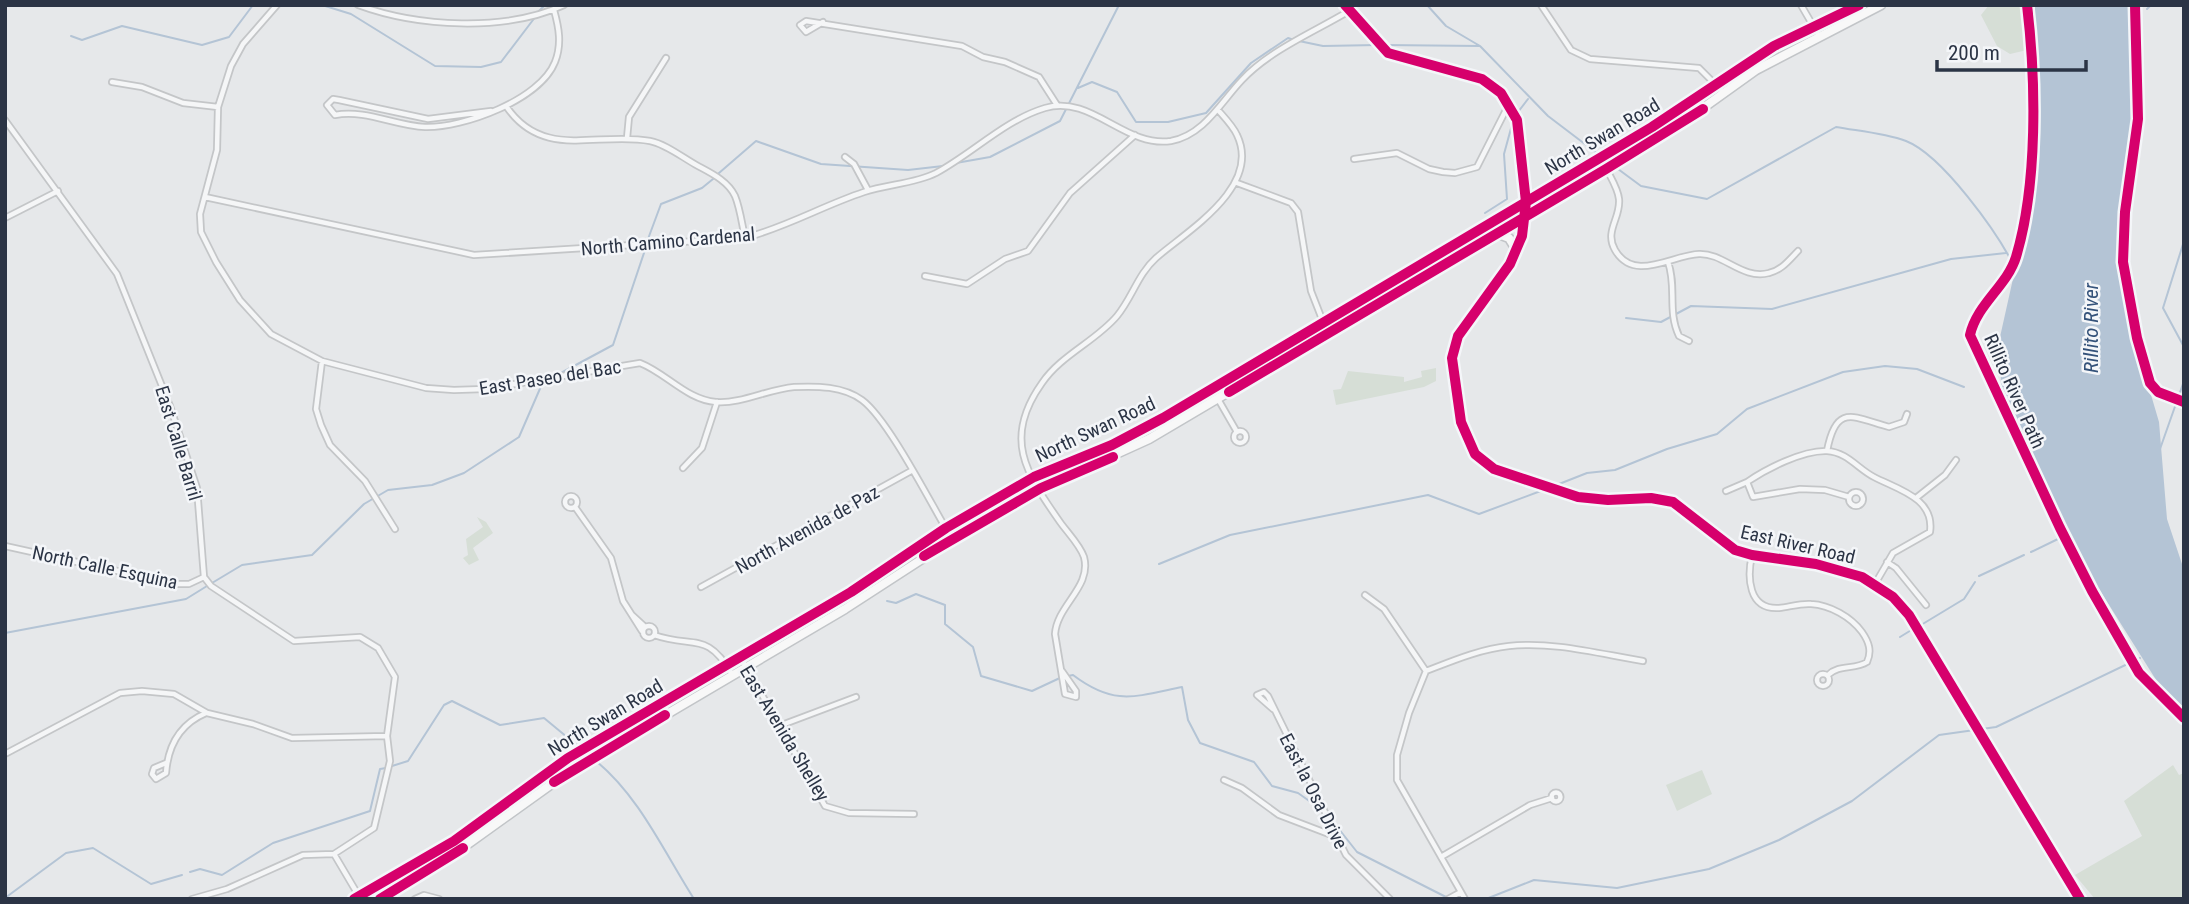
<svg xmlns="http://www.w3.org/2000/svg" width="2189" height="904" font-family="'Roboto Condensed',sans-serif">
<rect width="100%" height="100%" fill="#e6e8ea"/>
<!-- green -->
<path fill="#d6ded6" d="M1989 5H2026L2027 50 2010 54 1997 46 1981 15Z
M1436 368V381L1424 387 1336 405 1333 390 1341 389 1348 371 1404 377V382L1422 377 1421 371Z
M477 517 486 522 493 533 473 548 479 560 469 565 463 558 468 555 466 539 483 527Z
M2173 765 2179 775 2184 773V899H2095L2075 875 2142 836 2124 801Z
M1702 770 1712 794 1677 811 1666 785Z"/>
<!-- water -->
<path fill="#b4c4d5" d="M2035 5H2132L2136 127 2123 212 2121 261 2134 337 2159 422 2167 519 2184 570V708L2158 683 2094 581 2066 531 2001 385 2000 337 2035 180Z"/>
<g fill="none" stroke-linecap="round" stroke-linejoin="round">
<!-- stream -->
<path stroke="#b4c4d5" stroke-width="2" d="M322 5 351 14 435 66 481 67 501 62 536 16
M1427 5 1446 26 1480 46 1548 116 1598 154
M2147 9 2151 5
M539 11 545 5
M71 36 82 40 122 26 202 45 229 37 253 5
M1299 41 1323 46 1377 45
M1383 45 1480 46
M1078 88 1092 82 1117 92 1136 122H1168L1206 113 1251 63 1288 38 1294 40
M1518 112 1528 99
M956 163 990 157 1060 121 1119 5
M1618 169 1641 186 1707 199 1836 127C1858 131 1884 133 1906 141 1942 155 1998 233 2015 268
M719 173 756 141 821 164 908 170 943 166
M1485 213 1507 199 1504 154 1513 121
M648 239 661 204 702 188 713 179
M2184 241 2163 308 2184 347
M1626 318 1661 322 1691 306 1772 309 1951 259 2006 253
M559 374 613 345 646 247
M2160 449 2184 381
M1554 486 1587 473 1615 470 1667 449 1717 434 1747 409 1843 372 1885 366 1917 369 1964 387
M2031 552 2060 538 2073 539
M1159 564 1230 535 1428 495 1479 514 1546 489
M1979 576 2024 555
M212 583 242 565 312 555 364 504 388 490 432 485 464 473 519 437 542 384 548 381
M887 601 896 603 916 594 945 605V624L973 647 981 676 1032 691 1062 677
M1921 625 1964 599 1975 582
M5 633 186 599 207 586
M1900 637 1913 629
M1068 676 1073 675C1114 706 1134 697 1182 687L1188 720 1200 743 1254 762 1272 786 1298 793 1322 810
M596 761C639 796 664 852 694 899
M392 766 408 761 444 705 452 701 500 725 544 718 579 747
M1331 819 1357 852 1448 898
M190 872 200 869 222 875 273 843 370 811 380 769 386 768
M5 898 66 853 93 848 151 884 182 875
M1486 899 1534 880 1617 888 1709 869 1779 840 1852 801 1939 735 1996 727 2140 658"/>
<!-- minor casing -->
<g stroke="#c4c6c8" stroke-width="8">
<path id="minor" d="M277 5 243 44 231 66 218 107 217 150 200 214 201 232 216 262 240 300 271 334 322 361 426 388 454 390 485 389 640 363C666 373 687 400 716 402 741 404 769 389 794 387 817 386 843 386 862 400 889 420 932 506 952 539
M358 5C418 27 505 32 564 5
M1541 5 1571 50 1590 59 1699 68 1724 93
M1801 5 1819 36
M823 22 806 32 800 25 806 21 962 46 983 57 1005 62 1039 77 1057 105
M112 82 142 87 183 103 218 107
M506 106C543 161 598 131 650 141 666 144 683 158 698 166 711 173 728 181 735 196 740 208 742 224 745 238
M491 111 428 119 339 100 333 99 327 105 335 115C365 109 396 126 425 127 463 128 540 100 555 62 562 44 559 28 554 10
M5 120 117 274 170 406 197 488 204 577 211 586 294 641 360 637 378 648 395 677 387 736 390 761 374 828 334 854 303 855 227 889 192 899
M627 138 629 117 666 58
M845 157 854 164 868 190
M1354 159 1397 153 1429 169 1443 172 1455 173 1477 167 1509 104
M1607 170C1611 178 1618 189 1619 199 1621 218 1604 231 1615 250 1634 283 1672 255 1699 254 1724 253 1742 280 1769 273 1782 270 1789 260 1798 251
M1237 183 1291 203 1298 212 1311 291 1327 332
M205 197 474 255 745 238C789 226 822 206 864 192 887 184 914 184 936 173 973 153 1005 120 1045 108 1091 94 1125 148 1171 141 1204 135 1221 102 1242 80 1270 50 1314 32 1349 11
M5 218 58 191
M1668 262C1677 287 1667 311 1679 336L1689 341
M925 276 967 284 1005 259 1028 251 1070 193 1135 135
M322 361 316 409 321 425 330 445 365 481 395 529
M1218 399 1237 432
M1234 437a6 6 0 1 1 12 0a6 6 0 1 1-12 0Z
M1827 451C1836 403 1853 417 1889 427L1904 422 1907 414
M683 468 702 448 717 402
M1726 491 1747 482
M1849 499a7 7 0 1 1 14 0a7 7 0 1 1-14 0Z
M565 502a6 6 0 1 1 12 0a6 6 0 1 1-12 0Z
M1849 497 1825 490 1800 489 1753 497 1747 482C1766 469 1803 450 1827 451 1847 452 1858 469 1874 477 1897 489 1935 498 1930 532L1893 553 1875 584
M1916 498 1945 475 1956 460
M575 507 611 558 623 601 642 631
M5 546 176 584H189L204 577
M1752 555C1747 577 1748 610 1779 608 1789 607 1801 603 1811 604 1830 605 1851 617 1862 632 1869 642 1872 651 1867 662 1855 670 1839 664 1828 675
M1887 562 1896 568 1926 605
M701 587 911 471
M1365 595 1384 609 1426 671 1409 713 1397 755V780L1465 899
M632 615 645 627
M643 632a6 6 0 1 1 12 0a6 6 0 1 1-12 0Z
M654 635C694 649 706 630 732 674
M741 658 825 806 849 813 914 814
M1062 671 1076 691V697L1065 694 1055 634C1057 605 1092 587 1084 557 1080 545 1067 532 1060 522 1025 472 1003 438 1042 383 1061 355 1096 341 1117 316 1132 298 1138 274 1156 258 1187 231 1262 187 1237 135 1233 126 1224 117 1218 110
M1426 671C1452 661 1480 649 1509 646 1552 641 1600 654 1643 661
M1817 680a6 6 0 1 1 12 0a6 6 0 1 1-12 0Z
M1273 709 1257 695 1264 692 1268 696 1346 855 1390 899
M779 726 856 697
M5 754 120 693 142 691 174 694 207 713 253 724 292 738 387 736
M166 763 154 768 152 774 156 779 166 773C168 746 180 724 206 713
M1224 780 1242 788 1279 815 1334 836
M1551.5 797a4.5 4.5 0 1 1 9 0a4.5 4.5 0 1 1-9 0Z
M334 854 360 898
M1441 857 1530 805 1552 798
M415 899 424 895 439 899
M1448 899 1461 892"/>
</g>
<!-- tertiary casing -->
<g stroke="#c4c6c8" stroke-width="10">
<path id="tertiary" d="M1345 5 1388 53 1482 79 1501 93 1517 120 1526 202 1522 236 1510 264 1458 336 1452 358 1461 422 1475 454 1494 469 1578 497 1608 500 1651 498 1673 502 1735 550 1752 555 1816 564 1862 577 1893 597 1909 615 2080 899"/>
</g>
<!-- primary casing -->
<g stroke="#c2c5c8" stroke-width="11">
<path id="primary" d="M1496 233 1509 238 1517 251
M354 899 454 841 568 758 851 592 946 528 1034 477 1112 445 1163 418 1652 127 1774 46 1859 5
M380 899 440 864 567 773 845 609 953 539 1041 488 1149 439 1606 169 1682 123 1756 70 1881 5"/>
</g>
<!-- minor -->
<use href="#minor" stroke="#f5f6f7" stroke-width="4.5"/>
<!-- tertiary -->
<use href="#tertiary" stroke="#f5f6f7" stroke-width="6"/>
<!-- primary -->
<use href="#primary" stroke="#f8f8f8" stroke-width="8"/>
<!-- cycleway casing -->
<g stroke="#f4f6f9" stroke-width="15">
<path id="cycleway" d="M1345 5 1388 53 1482 79 1501 93 1517 120 1526 202 1522 236 1510 264 1458 336 1452 358 1461 422 1475 454 1494 469 1578 497 1608 500 1651 498 1673 502 1735 550 1752 555 1816 564 1862 577 1893 597 1909 615 2080 899
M2027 5C2036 80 2038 184 2016 257 2007 286 1977 304 1970 335L2060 528 2092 591 2139 673 2184 718
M2135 5 2138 119 2125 212 2123 262 2137 338 2150 383 2158 392 2184 402
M1229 392 1606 169 1703 109
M924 556 1041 488 1113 457
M554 782 665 715
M354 899 454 841 568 758 851 592 946 528 1034 477 1112 445 1163 418 1652 127 1774 46 1859 5
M380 899 463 848"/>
</g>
<!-- cycleway -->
<use href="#cycleway" stroke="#d6006c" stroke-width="10"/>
</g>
<g text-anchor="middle" stroke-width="5" stroke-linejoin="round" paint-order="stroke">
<!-- street labels -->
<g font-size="19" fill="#2b3445" stroke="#f4f6f9">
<text transform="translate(1602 136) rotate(-31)" y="7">North Swan Road</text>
<text transform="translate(668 241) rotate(-5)" y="7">North Camino Cardenal</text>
<text transform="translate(550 377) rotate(-9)" y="7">East Paseo del Bac</text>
<text transform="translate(2015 391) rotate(66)" y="7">Rillito River Path</text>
<text transform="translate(1095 429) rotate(-25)" y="7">North Swan Road</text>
<text transform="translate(179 443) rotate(73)" y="7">East Calle Barril</text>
<text transform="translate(807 529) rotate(-29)" y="7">North Avenida de Paz</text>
<text transform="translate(1798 544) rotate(13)" y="7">East River Road</text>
<text transform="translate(105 567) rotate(12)" y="7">North Calle Esquina</text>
<text transform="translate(605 717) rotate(-31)" y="7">North Swan Road</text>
<text transform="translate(785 733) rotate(59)" y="7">East Avenida Shelley</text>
<text transform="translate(1314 791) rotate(63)" y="7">East la Osa Drive</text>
</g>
<!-- water labels -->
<g font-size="21" font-style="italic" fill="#34527a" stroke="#f4f6f9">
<text transform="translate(2091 328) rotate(-90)" y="7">Rillito River</text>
</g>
</g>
<!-- border -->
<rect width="2189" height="904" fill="none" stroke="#2b3445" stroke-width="14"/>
<!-- scale -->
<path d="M1937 60v10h149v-10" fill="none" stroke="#2b3445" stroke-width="3.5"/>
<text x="1948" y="60" font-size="21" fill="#2b3445" stroke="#f4f6f9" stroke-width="5" paint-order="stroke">200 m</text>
</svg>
